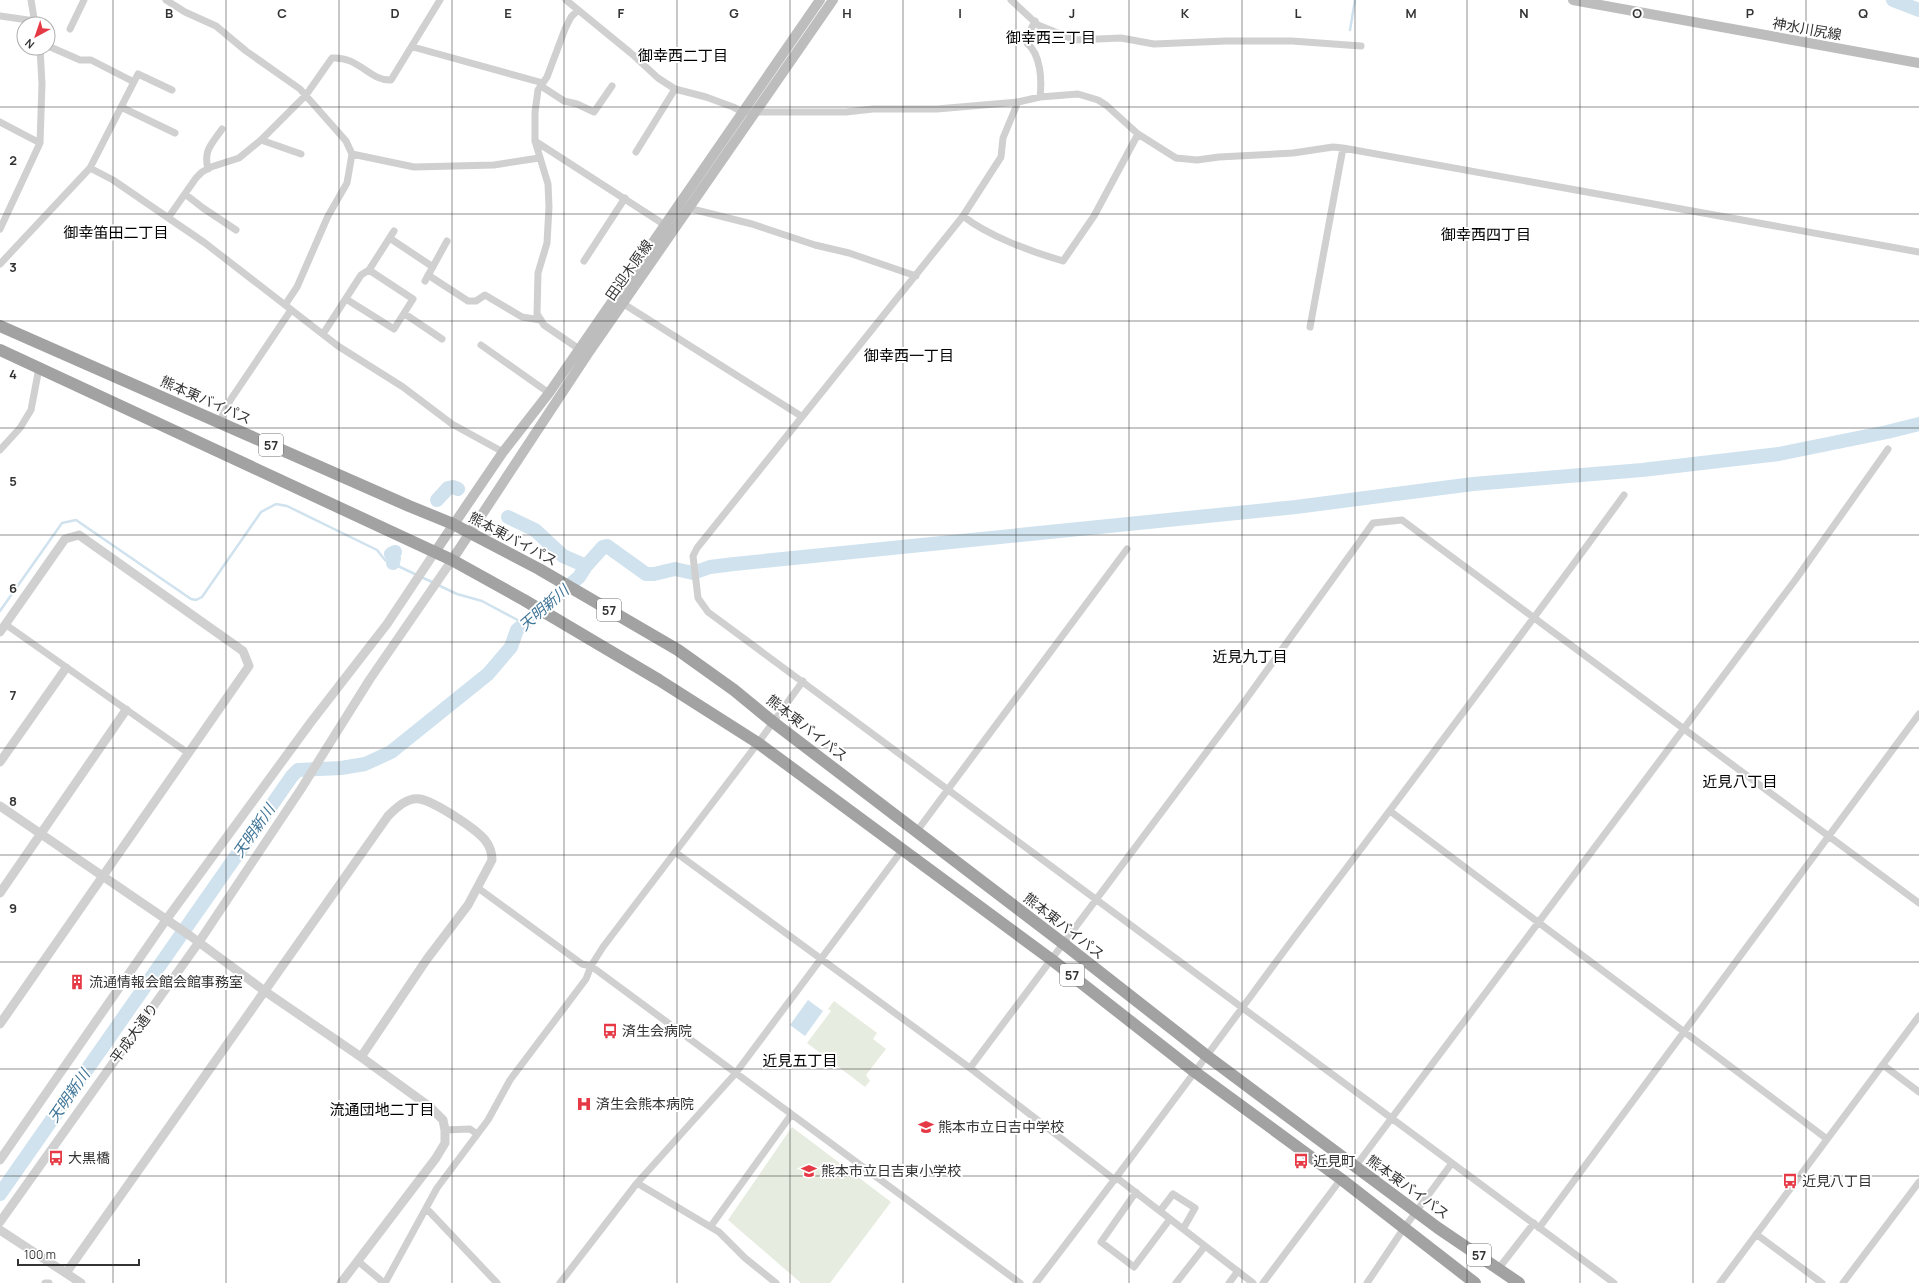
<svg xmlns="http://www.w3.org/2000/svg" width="1919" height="1283" font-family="Manrope,'Noto Sans JP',sans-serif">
<rect width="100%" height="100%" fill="#fff"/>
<!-- green -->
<path fill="#e6ecdf" d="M834 1001 877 1033 873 1039 886 1049 866 1075 870 1081 865 1087 807 1043 831 1011 828 1009Z
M792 1127 891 1202 830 1283H801L728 1220Z"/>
<!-- water -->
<path fill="#cfe2ee" d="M808 1000 823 1011 805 1036 790 1025Z"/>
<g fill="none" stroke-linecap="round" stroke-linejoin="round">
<!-- stream -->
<path stroke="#cfe2ee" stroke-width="2.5" d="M1350 30 1355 0
M438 585 457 594 482 601 525 624
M0 611 62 523 76 520 191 599 196 600 202 597 261 512 276 504 287 506 377 550 385 560 434 583"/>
<!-- river -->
<path stroke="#cfe2ee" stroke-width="14" d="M1893 0 1919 10
M437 500 448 488 453 487 458 489
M508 517 535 530 563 556 586 566 603 547 607 546 646 574H654L675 569 693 573 710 567 734 564 1296 507 1473 484 1642 470 1779 454 1887 432 1919 424
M393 563 394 558 391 554 395 552
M0 1194 292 776 298 770 341 768 365 764 391 752 488 674 511 647 517 630 579 577 586 566"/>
<!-- minor -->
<path stroke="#d0d0d0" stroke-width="7" d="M31 0 35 24
M166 0 185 12 216 26 246 51 300 89 346 141 352 154 347 183 328 216 297 287 285 305
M566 0 632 54 658 78 675 89 706 97 733 107 743 112H846L873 109H937L1018 102 1040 97 1078 94 1098 100 1106 105 1138 134 1176 158 1197 160 1219 157 1293 153 1333 147 1343 148 1919 252
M1011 0 1038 25 1075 40 1121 38 1154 44 1226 41H1292L1361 46
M578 10 571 17 565 29 547 77 538 90 535 112V141L548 184 549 207 547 243 538 273 537 314 544 325 582 351
M0 16 35 21
M1035 21 1027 37V43C1041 55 1042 80 1040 97
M70 29 84 0
M48 46 80 60H91L134 82
M413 47 543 83
M541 86 564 101 577 104 594 112 612 86
M1018 102 1003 138 1001 157 963 216 697 548 693 556 698 598 708 612 1614 1283
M121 107 175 133
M0 122 40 143
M261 140 301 154
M535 141 668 227
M636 152 675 89
M352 154 414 167 494 165 539 158
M90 168 138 74 172 90
M208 169C203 150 212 144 222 129
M185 194 203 208 236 230
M684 207 752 224 815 245 849 253 916 276
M963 216C988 236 1032 252 1063 261L1094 216 1138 134
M168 218 196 178 202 172 211 167 239 158 261 140 306 95 332 58C359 56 369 81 391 80L440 0
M0 229 40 143 42 84 40 48
M391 239 433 267
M584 261 625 198
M0 264 90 168 113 180 205 243 338 346 403 387 452 424 503 452
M428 275 468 301H476L485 295 522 317 541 320
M425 281 447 241
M346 299 394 329 413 299 369 270
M619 301 801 416
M405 314 442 339
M1310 327 1343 148
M323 334 361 275 369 270 394 231
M481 345 549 393
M219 422 231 399 291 310
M0 450 20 428 31 410 39 368
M5 624 188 753
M1390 811 1827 1139
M917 831 1127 549
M675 852 970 1068 1115 1180
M478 888 582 964 591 966 1020 1283
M1883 1065 1919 1092
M970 1068 1244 702 1373 523 1402 520 1919 903
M445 1130 470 1129 477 1134
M1355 1167 1796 579 1888 449
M1117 1178 1253 1283
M637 1183 719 1232 745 1258 776 1283
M1136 1192 1101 1242 1134 1267 1170 1219
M426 1208 497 1283
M1160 1211 1173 1194 1195 1208 1183 1229
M711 1226 791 1115
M1539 1228 1919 714
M1756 1234 1822 1283
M359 1262 384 1283
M1499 1268 1534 1223
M45 1283H49
M385 1283 437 1188 488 1120 510 1080 586 979 591 966 603 947 758 743 803 681
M560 1283 637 1183 735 1074 903 849
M1036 1283C1123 1170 1208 1054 1293 939 1404 792 1515 645 1624 495
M1176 1283 1205 1246
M1229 1283 1238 1271
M1263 1283 1341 1179
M1367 1283 1404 1228 1452 1163
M1720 1283 1919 1016
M1843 1283 1919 1182"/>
<!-- tertiary -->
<path stroke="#d0d0d0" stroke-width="9" d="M0 632 65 539 79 535 243 651 249 666 0 1024
M0 762 66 668
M0 806 189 935 266 992 361 1057 430 1107 443 1120 445 1130V1143L436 1158 341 1283
M0 893 126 710
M0 1160 166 920 311 722 387 624 435 552
M0 1222 199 942 301 789 370 679 452 560
M0 1230 81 1283
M66 1273 388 816C396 808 407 797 420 799 435 802 475 828 485 840 489 845 492 853 492 860L468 905 427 959 361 1057"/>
<!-- secondary -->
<path stroke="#bdbdbd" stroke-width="10" d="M1573 0 1919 63
M435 552 503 452 549 393 820 0
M452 560 587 355 833 0"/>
<!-- trunk -->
<path stroke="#a2a2a2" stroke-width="12" d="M0 326 409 506 453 524 539 569 678 650 734 690 773 722 1064 944 1207 1056 1438 1228 1519 1283
M0 350 452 560 524 600 659 680 758 743 1052 960 1195 1072 1341 1179 1475 1283"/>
</g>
<!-- grid -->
<path fill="none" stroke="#333" stroke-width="1" stroke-opacity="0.55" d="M113 0V1283M226 0V1283M339 0V1283M452 0V1283M564 0V1283M677 0V1283M790 0V1283M903 0V1283M1016 0V1283M1129 0V1283M1242 0V1283M1355 0V1283M1467 0V1283M1580 0V1283M1693 0V1283M1806 0V1283M0 107H1919M0 214H1919M0 321H1919M0 428H1919M0 535H1919M0 642H1919M0 748H1919M0 855H1919M0 962H1919M0 1069H1919M0 1176H1919"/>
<!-- icons -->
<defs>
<g id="building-bare" transform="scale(1.2)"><path d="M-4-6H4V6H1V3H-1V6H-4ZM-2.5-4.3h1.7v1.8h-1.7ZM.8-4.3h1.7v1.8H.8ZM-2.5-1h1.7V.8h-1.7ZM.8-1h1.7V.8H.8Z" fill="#e63946" stroke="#fff" stroke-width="2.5" paint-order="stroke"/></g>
<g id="bus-bare" transform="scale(1.2)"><path d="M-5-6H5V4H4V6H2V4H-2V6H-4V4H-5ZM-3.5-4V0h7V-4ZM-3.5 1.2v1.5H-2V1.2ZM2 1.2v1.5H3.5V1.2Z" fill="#e63946" stroke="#fff" stroke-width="2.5" paint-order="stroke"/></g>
<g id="hospital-bare" transform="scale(1.2)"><path d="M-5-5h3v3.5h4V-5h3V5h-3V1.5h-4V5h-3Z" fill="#e63946" stroke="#fff" stroke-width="2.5" paint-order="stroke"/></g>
<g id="school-bare" transform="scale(1.2)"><path d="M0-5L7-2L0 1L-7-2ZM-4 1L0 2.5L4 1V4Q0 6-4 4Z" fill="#e63946" stroke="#fff" stroke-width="2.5" paint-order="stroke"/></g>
</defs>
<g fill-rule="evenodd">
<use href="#building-bare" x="77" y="982"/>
<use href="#bus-bare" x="610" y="1031"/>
<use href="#hospital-bare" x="584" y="1104"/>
<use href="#school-bare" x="926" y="1127"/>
<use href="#bus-bare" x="56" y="1158"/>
<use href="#bus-bare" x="1301" y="1161"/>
<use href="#school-bare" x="809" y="1171"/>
<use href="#bus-bare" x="1790" y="1181"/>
</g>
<g text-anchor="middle" stroke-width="4" stroke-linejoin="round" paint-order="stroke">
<!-- shield labels -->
<g fill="#fff" stroke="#707070" stroke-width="1">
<rect x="259" y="434" width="24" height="22" rx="3"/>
<rect x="597" y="599" width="24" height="22" rx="3"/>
<rect x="1060" y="964" width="24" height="22" rx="3"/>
<rect x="1467" y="1244" width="24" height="22" rx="3"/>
</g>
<g font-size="13" font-weight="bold" fill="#333">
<text x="271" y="450">57</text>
<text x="609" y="615">57</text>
<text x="1072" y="980">57</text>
<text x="1479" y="1260">57</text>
</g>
<!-- street labels -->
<g font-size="14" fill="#333" stroke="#fff">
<text transform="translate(1807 29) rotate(10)" y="5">神水川尻線</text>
<text transform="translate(629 270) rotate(-55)" y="5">田迎木原線</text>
<text transform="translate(206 400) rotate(24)" y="5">熊本東バイパス</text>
<text transform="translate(513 539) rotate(28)" y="5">熊本東バイパス</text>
<text transform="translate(807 728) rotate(38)" y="5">熊本東バイパス</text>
<text transform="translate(1064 926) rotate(38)" y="5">熊本東バイパス</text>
<text transform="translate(134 1033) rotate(-54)" y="5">平成大通り</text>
<text transform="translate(1408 1187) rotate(36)" y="5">熊本東バイパス</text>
</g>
<!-- poi labels -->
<g font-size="14" fill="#333" stroke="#fff" text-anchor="start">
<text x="89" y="987">流通情報会館会館事務室</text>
<text x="622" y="1036">済生会病院</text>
<text x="596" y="1109">済生会熊本病院</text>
<text x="938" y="1132">熊本市立日吉中学校</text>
<text x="68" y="1163">大黒橋</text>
<text x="1313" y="1166">近見町</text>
<text x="821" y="1176">熊本市立日吉東小学校</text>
<text x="1802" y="1186">近見八丁目</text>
</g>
<!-- neighbourhood labels -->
<g font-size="15" fill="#000" stroke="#fff">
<text x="1051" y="43">御幸西三丁目</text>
<text x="683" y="61">御幸西二丁目</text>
<text x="116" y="238">御幸笛田二丁目</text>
<text x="1486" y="240">御幸西四丁目</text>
<text x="909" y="361">御幸西一丁目</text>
<text x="1250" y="662">近見九丁目</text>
<text x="1740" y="787">近見八丁目</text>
<text x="800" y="1066">近見五丁目</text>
<text x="382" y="1115">流通団地二丁目</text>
</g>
<!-- water labels -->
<g font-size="15" font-style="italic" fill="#3f7597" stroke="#fff">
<text transform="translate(544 608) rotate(-41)" y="5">天明新川</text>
<text transform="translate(254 831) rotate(-55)" y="5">天明新川</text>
<text transform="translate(69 1096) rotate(-55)" y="5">天明新川</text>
</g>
</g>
<g font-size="13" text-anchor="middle" font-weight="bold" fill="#333" stroke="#fff" stroke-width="4" stroke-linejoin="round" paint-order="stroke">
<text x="169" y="18">B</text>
<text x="282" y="18">C</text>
<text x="395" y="18">D</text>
<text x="508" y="18">E</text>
<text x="621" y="18">F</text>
<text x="734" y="18">G</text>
<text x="847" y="18">H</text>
<text x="960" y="18">I</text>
<text x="1072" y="18">J</text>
<text x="1185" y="18">K</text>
<text x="1298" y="18">L</text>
<text x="1411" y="18">M</text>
<text x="1524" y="18">N</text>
<text x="1637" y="18">O</text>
<text x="1750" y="18">P</text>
<text x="1863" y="18">Q</text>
<text x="13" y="165">2</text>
<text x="13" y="272">3</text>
<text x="13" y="379">4</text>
<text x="13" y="486">5</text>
<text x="13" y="593">6</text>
<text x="13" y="700">7</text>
<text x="13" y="806">8</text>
<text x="13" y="913">9</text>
</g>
<!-- north arrow -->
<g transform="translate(36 36) rotate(220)"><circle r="19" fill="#ffffff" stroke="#adadad"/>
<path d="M0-3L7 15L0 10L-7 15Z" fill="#e63946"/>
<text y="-6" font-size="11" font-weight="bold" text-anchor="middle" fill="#333333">N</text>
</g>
<!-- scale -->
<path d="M18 1259v6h121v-6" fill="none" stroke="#333333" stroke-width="2"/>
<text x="24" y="1259" font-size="12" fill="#333333" stroke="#ffffff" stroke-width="3" paint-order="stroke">100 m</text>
</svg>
